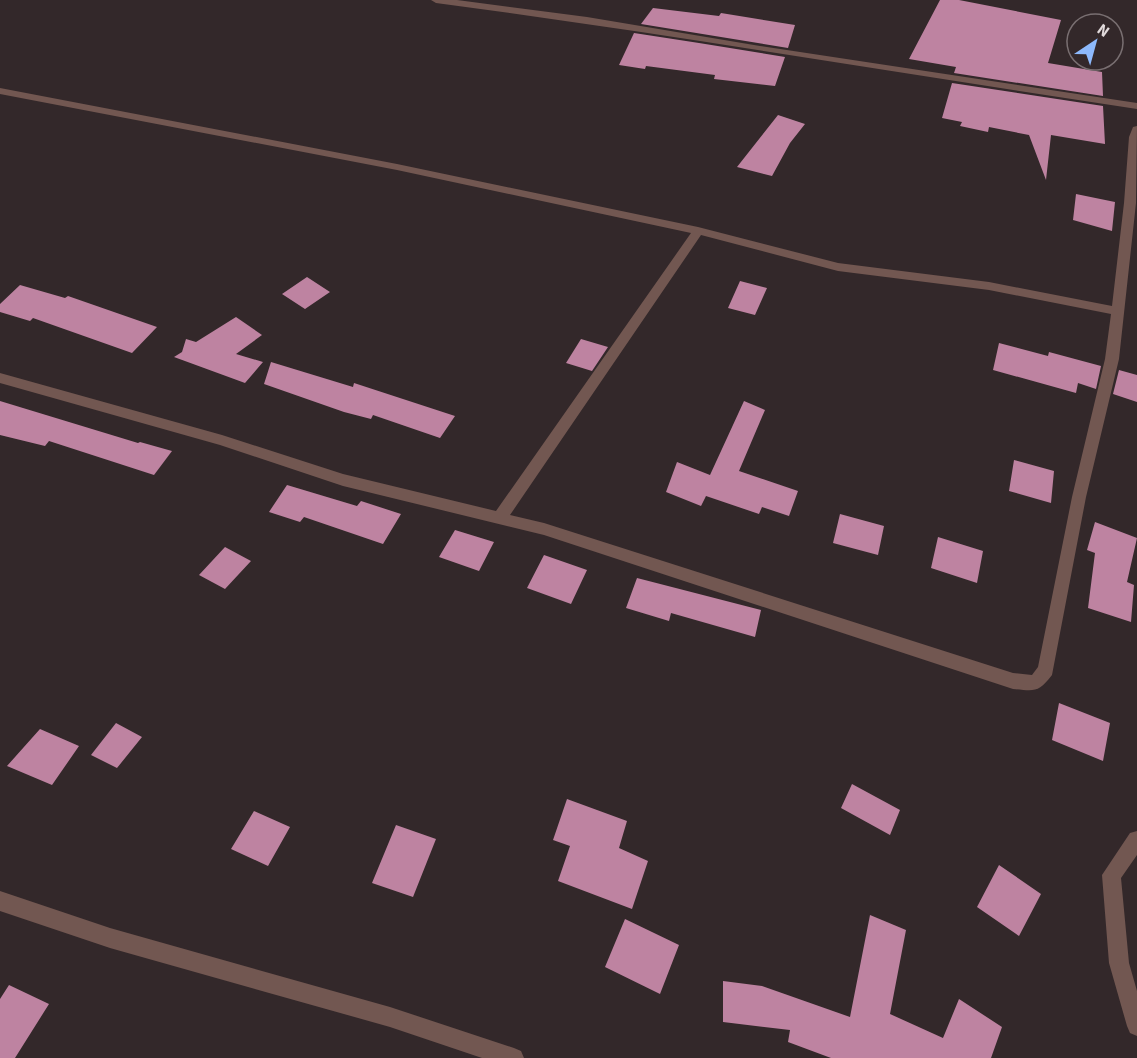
<svg xmlns="http://www.w3.org/2000/svg" width="1137" height="1058" font-family="'Source Sans 3',sans-serif">
<rect width="100%" height="100%" fill="#33282a"/>
<!-- building -->
<path fill="#be83a1" d="M940 0H959L1061 20 1048 63 1102 72 1103 96 954 73 956 67 909 59Z
M653 8 719 16 721 13 795 25 788 48 641 24Z
M634 33 699 43 785 57 775 86 714 79 715 75 646 66 645 69 619 65Z
M952 83 1103 106 1105 144 1051 135 1046 180 1029 135 989 127 988 132 960 126 962 122 942 118Z
M778 115 805 124 790 143 772 176 737 167Z
M1076 194 1115 202 1112 231 1073 220Z
M307 277 330 292 305 309 282 294Z
M740 281 767 288 755 315 728 308Z
M20 285 65 298 68 296 157 327 132 353 33 318 30 321 0 312V304Z
M236 317 262 335 236 354 263 362 245 383 174 357 182 352 186 339 196 342Z
M581 339 608 347 592 371 566 363Z
M999 343 1048 356 1049 352 1101 366 1096 389 1078 383 1076 393 993 370Z
M271 362 353 387 354 383 455 416 440 438 373 415 371 419 344 412 264 384Z
M1119 370 1137 375V402L1113 394Z
M0 401 138 443 140 442 172 451 154 475 49 441 45 446 0 435Z
M744 401 765 410 739 471 798 491 789 516 762 507 759 514 706 496 701 506 666 492 677 462 710 475Z
M1014 460 1054 471 1051 503 1009 491Z
M287 485 357 506 361 501 401 514 383 544 304 517 300 522 269 512Z
M840 514 884 526 878 555 833 543Z
M1095 522 1137 538 1127 582 1134 585 1131 622 1088 608 1095 553 1087 550Z
M455 530 494 542 479 571 439 557Z
M938 537 983 551 977 583 931 568Z
M225 547 251 561 225 589 199 575Z
M544 555 587 570 571 604 527 588Z
M637 578 761 610 755 637 671 613 669 621 626 608Z
M1059 703 1110 723 1103 761 1052 740Z
M116 723 142 737 117 768 91 755Z
M40 729 79 746 52 785 7 766Z
M852 784 900 810 890 835 841 808Z
M567 799 627 821 619 848 648 861 632 909 558 881 570 846 553 840Z
M254 811 290 827 268 866 231 849Z
M396 825 436 839 413 897 372 883Z
M999 865 1041 894 1019 936 977 907Z
M870 915 906 930 890 1014 943 1038 959 999 1002 1027 991 1058H831L788 1042 790 1030 723 1022V981L762 986 850 1017Z
M625 919 679 945 660 994 605 967Z
M9 985 49 1004 15 1058H0V999Z"/>
<g fill="none" stroke-linecap="round" stroke-linejoin="round">
<!-- minor -->
<path fill="#725751" fill-rule="evenodd" d="M431 0H457L587 17 760 46 1137 103V109C903 74 670 34 436 3Z
M0 88 397 164 698 227 838 263 989 282 1112 306 1124 203 1129 137 1133 127 1137 126 1136 203 1119 359 1086 497 1052 675C1038 693 1035 691 1013 689L544 535 343 486 220 445 0 383V373L222 435 343 474 496 511 691 233 397 170 0 94ZM701 235 838 271 989 290 1111 314 1105 359 1072 497 1038 667 1032 675 1013 673 544 523 510 515Z
M1137 831V855L1121 878 1129 963 1137 991V1036L1130 1033 1127 1026 1109 963 1102 875 1130 833Z
M0 891 110 928 390 1007 514 1048 521 1051 524 1058H482L390 1027 110 948 0 911Z"/>
</g>
<!-- north arrow -->
<g transform="translate(1095 42) rotate(36)"><circle r="28" fill="#33282a" stroke="#796f71" stroke-width="1.5"/>
<path d="M0-4.5L10 22L0 15L-10 22Z" fill="#8db9fc"/>
<text y="-9" font-size="16" font-weight="bold" text-anchor="middle" fill="#e1dadb">N</text>
</g>
</svg>
